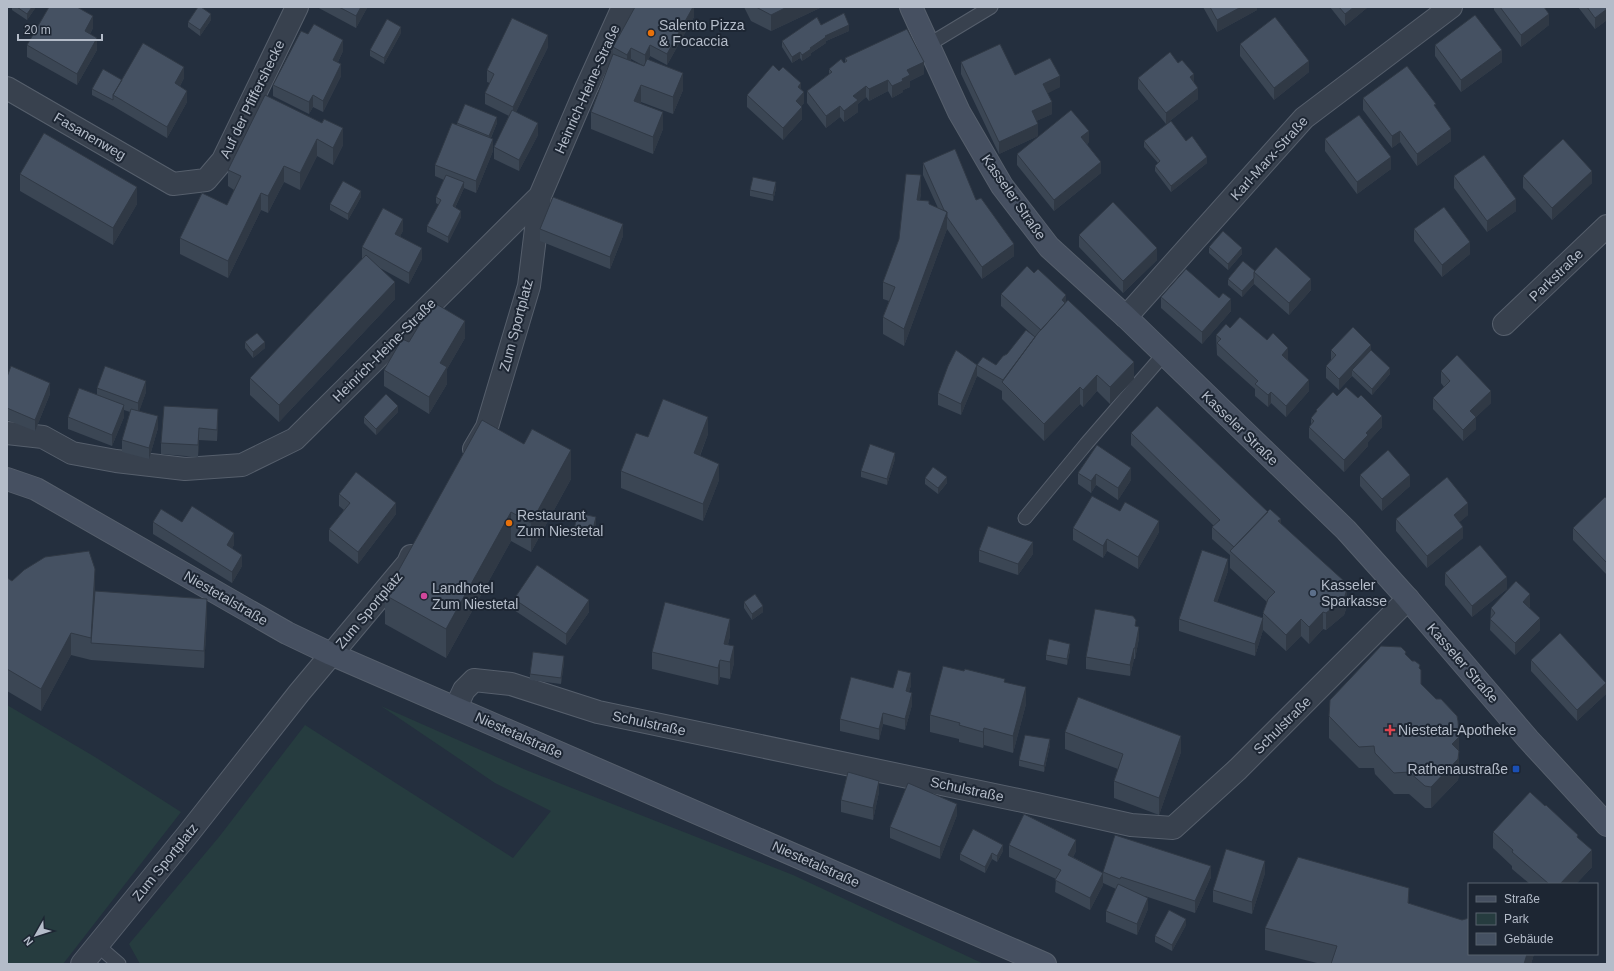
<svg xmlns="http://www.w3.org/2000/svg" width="1614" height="971" font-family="Arial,sans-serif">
<rect width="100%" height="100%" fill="#242f3e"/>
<!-- green -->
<path fill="#263c3f" d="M7 705 95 757 181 812 63 964H7Z
M381 706 526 770 793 875 984 964H140L129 944 219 837 305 725 513 858 551 811 495 783Z"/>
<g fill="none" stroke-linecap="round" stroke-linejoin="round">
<!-- lane casing -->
<g stroke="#565f6c" stroke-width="15">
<path id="lane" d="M928 45 991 7
M1025 518 1086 444 1164 354
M97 945 119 964"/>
</g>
<!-- street casing -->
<g stroke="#565f6c" stroke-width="24">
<path id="street" d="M7 88 173 184 206 180 223 160 297 7
M1126 317 1304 118 1451 7
M1504 324 1607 226
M7 433 43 437 72 453 116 461 185 469 242 465 295 439 540 196 585 91 623 7
M474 449 487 427 529 286 540 196
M456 707 464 690 474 680 511 684 598 712 1037 804 1131 825 1173 828 1238 769 1408 599
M82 964 188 834 299 693 408 563 411 556"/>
</g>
<!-- secondary casing -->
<g stroke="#565f6c" stroke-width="24">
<path id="secondary" d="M911 7 959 112 1002 186 1049 247 1126 317 1346 530 1408 599 1528 739 1607 825
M7 479 36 489 287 633 331 654 1045 964"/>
</g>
<!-- lane -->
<use href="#lane" stroke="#38414e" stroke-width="13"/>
<!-- street -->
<use href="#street" stroke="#38414e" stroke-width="22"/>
<!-- secondary -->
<use href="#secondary" stroke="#465061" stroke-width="22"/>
</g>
<!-- wall -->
<path fill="#3b4654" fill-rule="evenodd" d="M12 7H36L27 20 12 10Z
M317 7H367V8L356 28Z
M694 7V17L667 65 650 56 648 60 683 90 673 114 641 102 640 104 663 129 653 154 591 129V112L613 54V47ZM631 59 644 66 630 61Z
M744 7H822L771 31 751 21Z
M1203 7H1257V10L1217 32Z
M1330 7H1368L1345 26Z
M1494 7H1544L1549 25 1521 47 1494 10Z
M1578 7H1607V20L1595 29Z
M211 20 200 36 188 27V22Z
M821 25 849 31 826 41V43L811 53V55L802 61 800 58 792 63 782 47V41Z
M93 28 90 34 97 50 77 85 27 57V45Z
M401 33 384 64 370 56V50Z
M1240 44 1309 72 1274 100 1240 56Z
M1435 45 1502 62 1461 92 1435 56Z
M548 47 516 112 538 135 519 171 494 159V147L509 116 485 104V93L490 83 487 82V70Z
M343 51 338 62 341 76 323 112 313 107 309 114 273 96V85Z
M845 58 924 74 910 81V87L903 90V92L892 98 888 91 869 101 866 97 858 104V112L844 122 840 117 826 128 807 103V91L829 74V69L845 62Z
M961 62 1015 75 1060 87 1047 93 1052 114 1036 121 1038 136 999 154 961 74Z
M184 78 180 86 187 102 167 138 113 106 92 95V89L122 80Z
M1138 78 1194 82 1198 99 1166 124 1138 89Z
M801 89 804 103 801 106 802 119 783 140 747 107V95Z
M265 95 343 145 333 165 317 156 300 190 284 182 268 213 261 210 228 278 180 254V238L227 205 234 190 228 186V170Z
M1363 98 1436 109 1451 141 1417 166 1400 142 1392 148 1363 110Z
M457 123H497L491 138 493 151 476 193 464 188 455 208 461 217 448 243 427 232V226L439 205 436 203V197L444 180 435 176V165L457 125Z
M1325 139 1391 169 1357 194 1325 151Z
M1144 141H1186L1207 163 1171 192 1155 171V166L1158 163 1144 147Z
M1089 142 1087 144 1101 173 1054 211 1017 165V154Z
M923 163 976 200 1014 256 982 279 947 229 904 346 883 334V317L889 301 883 299V282L921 192 920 200 938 208 923 175Z
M20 174 137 204 113 245 20 191Z
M1454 176 1516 211 1487 232 1454 188Z
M1523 176 1592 183 1552 220 1523 188Z
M776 188 773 201 750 196V190Z
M361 197 348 220 330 210V204Z
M540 229 623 236 610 269 540 241Z
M1414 229 1470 254 1442 277 1414 241Z
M403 231 400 236 422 259 409 284 380 268 395 299 279 422 250 395V378L362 259V247Z
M1079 235 1157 260 1123 293 1079 247Z
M1209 247 1242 254 1228 270 1209 253Z
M1255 271 1311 290 1289 315 1254 284 1242 297 1228 285V279Z
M1001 294 1066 302 1134 379 1110 404 1097 391 1083 407 1080 404 1044 441 1002 399V391L977 376 961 415 938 405V393L977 365H996L1007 354 1034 336 1001 306Z
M1161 297 1231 311 1202 344 1161 308Z
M1230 328 1288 359V360L1309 391 1286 417 1271 403 1268 407 1255 396V389L1217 355 1216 335Z
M465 338 447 369V384L429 414 384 386V370L409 342Z
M245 342 265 348 253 358 245 348Z
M1331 350H1371L1390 374 1372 395 1352 376 1339 390 1326 378V366L1331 360Z
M1441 371 1491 403 1476 417V429L1463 441 1433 409V398L1444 387 1441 383Z
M7 377 50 394 35 431 7 420Z
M97 388 146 392 139 411 158 428 149 459 122 452V440L130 412 124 410V417L112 446 68 429V417L97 395Z
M1337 396 1382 427 1368 442V446L1344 472 1309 438V427L1311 425V418L1316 412V410Z
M398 412 376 435 364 423V417Z
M218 421 217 441 199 440 198 457 161 454V443Z
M1131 433 1281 524 1347 606 1344 615 1326 630 1323 629 1309 644 1301 636 1286 651 1263 630V613L1267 602 1230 568V555L1212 539V527L1214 526 1131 445Z
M708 434 700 456 719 480 703 521 621 488V471L648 437Z
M524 444 571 479 531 552 511 541 446 658 385 624V595Z
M1097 445 1131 480 1118 500 1096 485 1091 493 1078 484V473Z
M895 459 887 485 861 477V471Z
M1360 475 1410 486 1382 511 1360 486Z
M925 478 947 483 938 494 925 484Z
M339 494 396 514 358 564 329 541V529L344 510 339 506Z
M1607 499V575L1573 540V528Z
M1468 515 1459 522 1463 538 1427 568 1396 531V519Z
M153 522H182L234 545 232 548 242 566 232 583 153 534Z
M596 523 592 538 574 534V529Z
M1073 528 1159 532 1138 569 1107 551 1103 558 1073 540Z
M979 550 1033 554 1018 575 979 562Z
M1228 571 1217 602 1263 630 1255 656 1179 631V619Z
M1445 573 1507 589 1472 617 1445 585Z
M7 578 12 581 95 590V598L207 616 204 668 91 660 71 655 41 711 7 691Z
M514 599 589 612 566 645 514 610Z
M744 602 763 612 752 620 744 608Z
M1530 606 1529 608 1540 630 1515 655 1490 630 1491 608Z
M1136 626 1139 638 1135 659H1134L1130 676 1086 669V657Z
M730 636 728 644 734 663 730 679 720 677 718 685 652 669V652Z
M1070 650 1067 665 1046 660V655Z
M1406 655 1420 669 1421 684 1459 751V773L1458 780 1431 808H1425L1409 794H1394L1375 774 1374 768H1359L1329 738V716Z
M1531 660 1606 694 1577 721 1531 671Z
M564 662 561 684 530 680V674Z
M1005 682 1026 704 1013 753 984 745 983 748 959 742V739L930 732V715Z
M911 685 909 692 912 705 905 730 883 724 879 740 840 731V719L893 688Z
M1065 732 1181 752 1159 815 1114 798V781L1118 769 1065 749Z
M1050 745 1044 772 1019 766V760Z
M879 792 873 820 841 812V800Z
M957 815 940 859 890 838V827Z
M1493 832 1578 838 1592 867 1576 884H1530L1512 869V866L1493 848Z
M1009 845 1076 851 1073 857 1103 873V872L1211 877 1195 913 1145 896 1148 909 1137 935 1106 922V911L1116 889 1103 883V885L1090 910 1055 892 1056 879 1009 857Z
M1003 851 997 862 992 859 985 873 960 860V854Z
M1265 873 1252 914 1213 902V890Z
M1409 904 1469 954H1534L1531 964H1321L1265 950V928Z
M1186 925 1172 951 1155 942V936Z"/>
<!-- shaded-wall -->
<path fill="#303945" d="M32 7H36L27 20V14Z
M361 7H367V8L356 28V16Z
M693 7H694V17L667 65V54Z
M787 7H822L771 31V15Z
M1241 7H1257V10L1217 32V20Z
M1354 7H1368L1345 26V14Z
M1607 9V20L1595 29V18Z
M211 14V20L200 36V30Z
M1549 14V25L1521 47V35Z
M93 16V28L85 43V31Z
M849 25V31L826 41V43L811 53V55L802 61V55L825 36Z
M401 27V33L384 64V58Z
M548 35V47L513 118V107Z
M97 38V50L77 85V74Z
M343 40V51L333 72V60Z
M650 45V56L645 67V55Z
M631 48V59L627 67V55Z
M1502 50V62L1461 92V80Z
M800 52V58L792 63V57Z
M1309 61V72L1274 100V88Z
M924 62V74L910 81V87L903 90V92L892 98V86L902 79 907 70Z
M341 64V76L323 112V101Z
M184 67V78L175 95V83Z
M683 73V90L673 114V97Z
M1194 74V86L1190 77Z
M1060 76V87L1043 96V84Z
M888 80V91L869 101V89Z
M801 83V95L804 92V103L796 113V101L798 87Z
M641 85V102L634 118V101Z
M866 86V97L858 104V112L844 122V111L853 96Z
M1198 88V99L1166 124V113Z
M187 91V102L167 138V127Z
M313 95V107L309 114V102Z
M1052 102V114L1032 123V111Z
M840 106V117L826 128V116Z
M802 107V119L783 140V128Z
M663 112V129L653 154V137Z
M497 117V123L489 142V136Z
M538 123V135L519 171V160Z
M1038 124V136L999 154V142Z
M343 128V145L333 165V148Z
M1451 129V141L1417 166V154Z
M1089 131V142L1081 149V137Z
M1400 131V142L1392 148V136Z
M317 139V156L300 190V173Z
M493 139V151L476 193V181Z
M1207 157V163L1171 192V186Z
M1391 157V169L1357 194V182Z
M1101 162V173L1054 211V200Z
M284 166V182L268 213V196Z
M1592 171V183L1552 220V208Z
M921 175V192L917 217V200Z
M464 182V188L453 212V206Z
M776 182V188L773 201V195Z
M137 187V204L113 245V228Z
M361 191V197L348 220V214Z
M261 193V210L228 278V261Z
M1516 199V211L1487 232V221Z
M461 211V217L448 243V237Z
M947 212V229L904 346V329Z
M403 219V231L395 245V234Z
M623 224V236L610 269V257Z
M1470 242V254L1442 277V265Z
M1014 244V256L982 279V267Z
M422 248V259L409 284V273Z
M1157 248V260L1123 293V281Z
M1242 248V254L1228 270V264Z
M1254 278V284L1242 297V291Z
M1311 279V290L1289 315V303Z
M395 282V299L279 422V405Z
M1066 295V307L1062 300Z
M1231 299V311L1202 344V332Z
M465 321V338L447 369V384L429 414V397L440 363Z
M265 342V348L253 358V352Z
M1371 345V356L1352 370V376L1339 390V379Z
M1288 348V359L1282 366V355Z
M1134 362V379L1110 404V387Z
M977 365V376L961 415V404Z
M1390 368V374L1372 395V389Z
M1097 375V391L1083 407V390Z
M1309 380V391L1286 417V406Z
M146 381V392L138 415V403Z
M50 383V394L35 431V420Z
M1080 387V404L1044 441V424Z
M1491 391V403L1470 423V411Z
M1271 392V403L1268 407V395Z
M124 405V417L112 446V435Z
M398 406V412L376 435V429Z
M218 409V421L217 441V430Z
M158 416V428L149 459V448Z
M1382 416V427L1368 442V446L1344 472V460L1366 433Z
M708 417V434L694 470V453Z
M1476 417V429L1463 441V430Z
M199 428V440L198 457V445Z
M571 450V479L531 552V523Z
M895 453V459L887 485V479Z
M719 464V480L703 521V504Z
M1131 468V480L1118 500V488Z
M1096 474V485L1091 493V481Z
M1410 475V486L1382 511V499Z
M947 477V483L938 494V488Z
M396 503V514L358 564V552Z
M1468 503V515L1454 527V515Z
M511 512V541L446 658V629Z
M596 517V523L592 538V533Z
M1281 519V535L1278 521Z
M1159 521V532L1138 569V557Z
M1463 527V538L1427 568V556Z
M234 533V545L227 557V545Z
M1107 539V551L1103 558V546Z
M1033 542V554L1018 575V564Z
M242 555V566L232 583V572Z
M1228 559V571L1214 612V601Z
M95 569V590L92 643H91V638Z
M1507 577V589L1472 617V606Z
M1347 589V606L1344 615 1326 630V613Z
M1530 594V606L1523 613V602Z
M207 599V616L204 668V651Z
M589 600V612L566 645V634Z
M763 606V612L752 620V614Z
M1323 612V629L1309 644V627Z
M1263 618V630L1255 656V644Z
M1540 618V630L1515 655V643Z
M730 619V636L724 660V644Z
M1301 619V636L1286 651V635Z
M1139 627V638L1135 659V648Z
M71 633V655L41 711V689Z
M1070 644V650L1067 665V659Z
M734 646V663L730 679V662Z
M1134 648V659L1130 676V665Z
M564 656V662L561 684V678Z
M720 660V677L718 685V668Z
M911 673V685L906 703V691Z
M1606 683V694L1577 721V710Z
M1026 687V704L1013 753V736Z
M912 693V705L905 730V719Z
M883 713V724L879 740V729Z
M984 728V745L983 748V732Z
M1181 736V752L1159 815V798Z
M1459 737V773L1458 780 1431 808V787L1452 744Z
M1050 739V745L1044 772V766Z
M879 781V792L873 820V808Z
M957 804V815L940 859V847Z
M1076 840V851L1068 867V855Z
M1003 845V851L997 862V856Z
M1592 850V867L1576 884H1560Z
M992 853V859L985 873V867Z
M1265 861V873L1252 914V902Z
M1211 866V877L1195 913V901Z
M1103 873V885L1090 910V898Z
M1409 888V909L1408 903Z
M1148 898V909L1137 935V924Z
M1186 919V925L1172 951V945Z
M1527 954H1534L1531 964H1524Z"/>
<!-- building -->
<path fill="#455162" stroke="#303945" d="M17 7H32L27 14Z
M49 7H77L93 16 85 31 97 38 77 74 27 45Z
M198 7H201L211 14 200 30 188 22Z
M339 7H361L356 16Z
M635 7H693L667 54 650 45 645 55 631 48 627 55 613 47Z
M756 7H787L771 15Z
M1210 7H1241L1217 20Z
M1339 7H1354L1345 14Z
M1500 7H1544L1549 14 1521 35Z
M1587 7H1607V9L1595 18Z
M844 13 849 25 825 36 826 37 810 48 811 49 802 55 800 52 792 57 782 41 817 17 821 25Z
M1475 15 1502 50 1461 80 1435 45Z
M1275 17 1309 61 1274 88 1240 44Z
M512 18 548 35 513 107 485 93 494 74 487 70Z
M387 19 401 27 384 58 370 50Z
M314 24 343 40 333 60 341 64 323 101 313 95 309 102 273 85 301 31 308 34Z
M907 29 924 62 907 70 910 75 902 79 903 81 892 86 888 80 869 89 866 86 853 96 858 100 844 111 840 106 826 116 807 91 832 72 829 69 841 59 844 63 847 61 845 58Z
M143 43 184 67 175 83 187 91 167 127 113 95Z
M1000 44 1015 75 1050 58 1060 76 1043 84 1052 102 1032 111 1038 124 999 142 961 62Z
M1170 52 1178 63 1182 60 1194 74 1190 77 1198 88 1166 113 1138 78Z
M613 54 644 66 647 59 683 73 673 97 641 85 634 101 663 112 653 137 591 112Z
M773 65 779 71 783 67 801 83 798 87 804 92 796 101 802 107 783 128 747 95Z
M1407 66 1436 104 1434 105 1451 129 1417 154 1400 131 1392 136 1363 98Z
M103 69 122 80 113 95V100L92 89Z
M265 95 322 123 324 119 343 128 333 148 317 139 300 173 284 166 268 196 261 193 228 261 180 238 202 193 227 205 241 176 228 170Z
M465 104 497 117 489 136 457 123Z
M512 110 538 123 519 160 494 147Z
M1071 110 1089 131 1081 137 1101 162 1054 200 1017 154Z
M1359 115 1391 157 1357 182 1325 139Z
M1171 121 1186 141 1192 136 1207 157 1171 186 1155 166 1160 161 1144 141Z
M452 123 493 139 476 181 435 165Z
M44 133 137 187 113 228 20 174Z
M1563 139 1592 171 1552 208 1523 176Z
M955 149 976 200 981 198 1014 244 982 267 947 217V212L944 210 923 163Z
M1484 155 1516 199 1487 221 1454 176Z
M906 174 921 175 917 200 929 201V204L947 212 904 329 883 317 895 287 883 282 899 239Z
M446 175 464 182 453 206 461 211 448 237 427 226 441 200 436 197Z
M753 177 776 182 773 195 750 190Z
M343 181 361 191 348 214 330 204Z
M553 197 623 224 610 257 540 229Z
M1113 202 1157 248 1123 281 1079 235Z
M1444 207 1470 242 1442 265 1414 229Z
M383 208 403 219 395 234 422 248 409 273 362 247Z
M1223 231 1242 248 1228 264 1209 247Z
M1276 247 1311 279 1289 303 1254 272Z
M366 255 395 282 279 405 250 378Z
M1243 261 1255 271 1254 272V278L1242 291 1228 279Z
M1027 266 1034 273 1038 269 1066 295 1062 300 1065 303 1041 330 1001 294Z
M1186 269 1219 298 1223 293 1231 299 1202 332 1161 297Z
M1068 300 1134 362 1110 387 1097 375 1083 390 1080 387 1044 424 1002 382 1038 333Z
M433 302 465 321 440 363 447 367 429 397 384 370 402 339 409 342Z
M1240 317 1267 340 1273 333 1288 348 1282 355 1309 380 1286 406 1271 392 1268 395 1255 384 1258 381 1217 343 1221 339 1216 335 1226 324 1230 328Z
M1353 327 1371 345 1339 379 1326 366 1336 355 1331 350Z
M1026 330 1035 337 1003 380 977 365 983 357 996 365 1003 356 1007 354Z
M257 333 265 342 253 352 245 342Z
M956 350 977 365 961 404 938 393 948 366Z
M1371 350 1390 368 1372 389 1352 370Z
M1457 355 1491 391 1470 411 1476 417 1463 430 1433 398 1450 381 1441 371Z
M11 366 50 383 35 420 7 408V377Z
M105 366 146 381 138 403 97 388Z
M1346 387 1358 398 1361 395 1382 416 1366 433 1368 435 1344 460 1309 427 1314 421 1311 418 1317 411 1316 410 1333 392 1337 396Z
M79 388 124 405 112 435 68 417Z
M386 394 398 406 376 429 364 417Z
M663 399 708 417 694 453 719 464 703 504 621 471 636 433 648 437Z
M164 406 218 409 217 430 199 428 198 445 161 443Z
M1157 406 1268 512 1234 547 1212 527 1220 520 1131 433Z
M131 409 158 416 149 448 122 440Z
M482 420 524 444 532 429 571 450 531 523 511 512 446 629 385 595Z
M870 444 895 453 887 479 861 471Z
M1097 445 1131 468 1118 488 1096 474 1091 481 1078 473Z
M1388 450 1410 475 1382 499 1360 475Z
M933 467 947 477 938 488 925 478Z
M356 472 396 503 358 552 329 529 350 503 339 494Z
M1447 477 1468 503 1454 515 1463 527 1427 556 1396 519Z
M1092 496 1120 511 1125 502 1159 521 1138 557 1107 539 1103 546 1073 528Z
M1605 497 1607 499V563L1573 528Z
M192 506 234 533 227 545 242 555 232 572 153 522 161 509 182 522Z
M1270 509 1281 519 1278 521 1344 581 1347 589 1344 599 1326 613 1323 612 1309 627 1301 619 1286 635 1263 613 1268 599 1275 592 1230 551Z
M578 513 596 517 592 533 574 529Z
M988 526 1033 542 1018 564 979 550Z
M1480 545 1507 577 1472 606 1445 573Z
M1202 550 1228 559 1214 601 1263 618 1255 644 1179 619Z
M89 551 95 569 91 638 71 633 41 689 7 669V578L12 581 24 570 45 557Z
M537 565 589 600 566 634 514 599Z
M1516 581 1530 594 1523 602 1540 618 1515 643 1490 619 1495 613 1491 608Z
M95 591 207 599 204 651 91 643Z
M755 594 763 606 752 614 744 602Z
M665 602 730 619 724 644 734 646 730 662 720 660 718 668 652 652Z
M1095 609 1133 616 1136 620 1135 626 1139 627 1135 648H1134L1130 665 1086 657Z
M1560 633 1606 683 1577 710 1531 660Z
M1049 639 1070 644 1067 659 1046 655Z
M1381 646 1401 647 1406 652 1405 654 1412 661H1415L1420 665 1419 668 1421 670V684L1436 699H1441L1457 716 1458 721 1459 737 1452 744 1459 751 1458 759 1431 787 1425 786 1409 772 1394 773 1375 753 1374 746 1359 747 1329 716 1330 700Z
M533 652 564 656 561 678 530 674Z
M943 666 964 671 965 669 1005 679 1004 682 1026 687 1013 736 984 728 983 732 959 725 960 723 930 715Z
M898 670 911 673 906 691 912 693 905 719 883 713 879 729 840 719 851 677 893 688Z
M1078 697 1181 736 1159 798 1114 781 1123 754 1065 732Z
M1025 735 1050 739 1044 766 1019 760Z
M848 772 879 781 873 808 841 800Z
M908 783 957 804 940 847 890 827Z
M1530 792 1545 806 1546 805 1578 835 1577 837 1592 850 1560 884H1549L1512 852 1513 850 1493 832Z
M1024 814 1076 840 1068 855 1103 873 1090 898 1055 880 1061 870 1009 845Z
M973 829 1003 845 997 856 992 853 985 867 960 854Z
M1115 835 1211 866 1195 901 1121 877 1120 879 1103 872Z
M1226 849 1265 861 1252 902 1213 890Z
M1298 857 1409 888 1408 903 1462 920 1469 918V954H1527L1524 964H1331L1337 946 1265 928Z
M1118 884 1148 898 1137 924 1106 911Z
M1169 910 1186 919 1172 945 1155 936Z"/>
<!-- markers -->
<g fill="#e8710a" stroke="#1d2633" stroke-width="1.5">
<circle cx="651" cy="33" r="4"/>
<circle cx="509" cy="523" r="4"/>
</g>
<circle fill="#5c6f8a" stroke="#1d2633" stroke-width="1.5" cx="1313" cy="593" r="4"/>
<circle fill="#d1479c" stroke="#1d2633" stroke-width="1.5" cx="424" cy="596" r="4"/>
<path fill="#e0444e" stroke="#1d2633" stroke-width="1.5" d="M1388 724h4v4h4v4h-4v4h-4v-4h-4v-4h4z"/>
<rect fill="#1a4fb4" stroke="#1d2633" stroke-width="1.5" x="1512" y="765" width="8" height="8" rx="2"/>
<g text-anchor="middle" stroke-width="4" stroke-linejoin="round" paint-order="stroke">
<!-- poi labels -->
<g font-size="14" fill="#b4bcc9" stroke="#1d2633" text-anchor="start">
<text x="659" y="30">Salento Pizza<tspan x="659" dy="16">&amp; Focaccia</tspan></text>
<text x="517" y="520">Restaurant<tspan x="517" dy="16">Zum Niestetal</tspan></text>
<text x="1321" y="590">Kasseler<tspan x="1321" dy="16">Sparkasse</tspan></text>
<text x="432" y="593">Landhotel<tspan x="432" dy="16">Zum Niestetal</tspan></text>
<text x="1398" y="735">Niestetal-Apotheke</text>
<text x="1508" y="774" text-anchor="end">Rathenaustraße</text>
</g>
<!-- street labels -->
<g font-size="14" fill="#b4bcc9" stroke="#1d2633">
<text transform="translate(587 89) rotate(-66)" y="5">Heinrich-Heine-Straße</text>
<text transform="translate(252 99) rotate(-64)" y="5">Auf der Pfiffershecke</text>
<text transform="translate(90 136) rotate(30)" y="5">Fasanenweg</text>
<text transform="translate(1269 158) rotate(-48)" y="5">Karl-Marx-Straße</text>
<text transform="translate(1014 197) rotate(55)" y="5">Kasseler Straße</text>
<text transform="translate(1556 275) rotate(-44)" y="5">Parkstraße</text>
<text transform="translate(516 325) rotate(-75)" y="5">Zum Sportplatz</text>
<text transform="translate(384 350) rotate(-45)" y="5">Heinrich-Heine-Straße</text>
<text transform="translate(1240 428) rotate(44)" y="5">Kasseler Straße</text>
<text transform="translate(226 598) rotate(30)" y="5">Niestetalstraße</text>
<text transform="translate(369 610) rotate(-50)" y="5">Zum Sportplatz</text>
<text transform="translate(1463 663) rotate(49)" y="5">Kasseler Straße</text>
<text transform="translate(649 723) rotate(12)" y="5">Schulstraße</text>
<text transform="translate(1282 725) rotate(-45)" y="5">Schulstraße</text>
<text transform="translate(519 735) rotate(24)" y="5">Niestetalstraße</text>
<text transform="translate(967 789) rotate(12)" y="5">Schulstraße</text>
<text transform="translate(165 862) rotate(-51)" y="5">Zum Sportplatz</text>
<text transform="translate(816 864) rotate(24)" y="5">Niestetalstraße</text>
</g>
</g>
<!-- border -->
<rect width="1614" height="971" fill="none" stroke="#b4bcc9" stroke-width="16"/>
<!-- legend -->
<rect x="1468" y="883" width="130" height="72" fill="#1d2633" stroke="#59626f"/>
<rect x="1476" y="896" width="20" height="6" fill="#465061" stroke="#59626f"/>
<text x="1504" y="903" font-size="12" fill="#b4bcc9">Straße</text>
<rect x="1476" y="913" width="20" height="12" fill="#263c3f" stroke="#59626f"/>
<text x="1504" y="923" font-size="12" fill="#b4bcc9">Park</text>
<rect x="1476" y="933" width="20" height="12" fill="#455162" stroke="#59626f"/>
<text x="1504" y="943" font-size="12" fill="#b4bcc9">Gebäude</text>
<!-- north arrow -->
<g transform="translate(36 935) rotate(231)" stroke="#1d2633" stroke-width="3" paint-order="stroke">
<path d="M0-3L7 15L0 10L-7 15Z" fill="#b4bcc9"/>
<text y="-6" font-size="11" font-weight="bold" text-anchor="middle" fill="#b4bcc9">N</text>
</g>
<!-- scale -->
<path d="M18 34v6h84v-6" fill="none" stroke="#b4bcc9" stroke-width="2"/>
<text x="24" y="34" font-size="12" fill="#b4bcc9" stroke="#1d2633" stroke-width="3" paint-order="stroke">20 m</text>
</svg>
